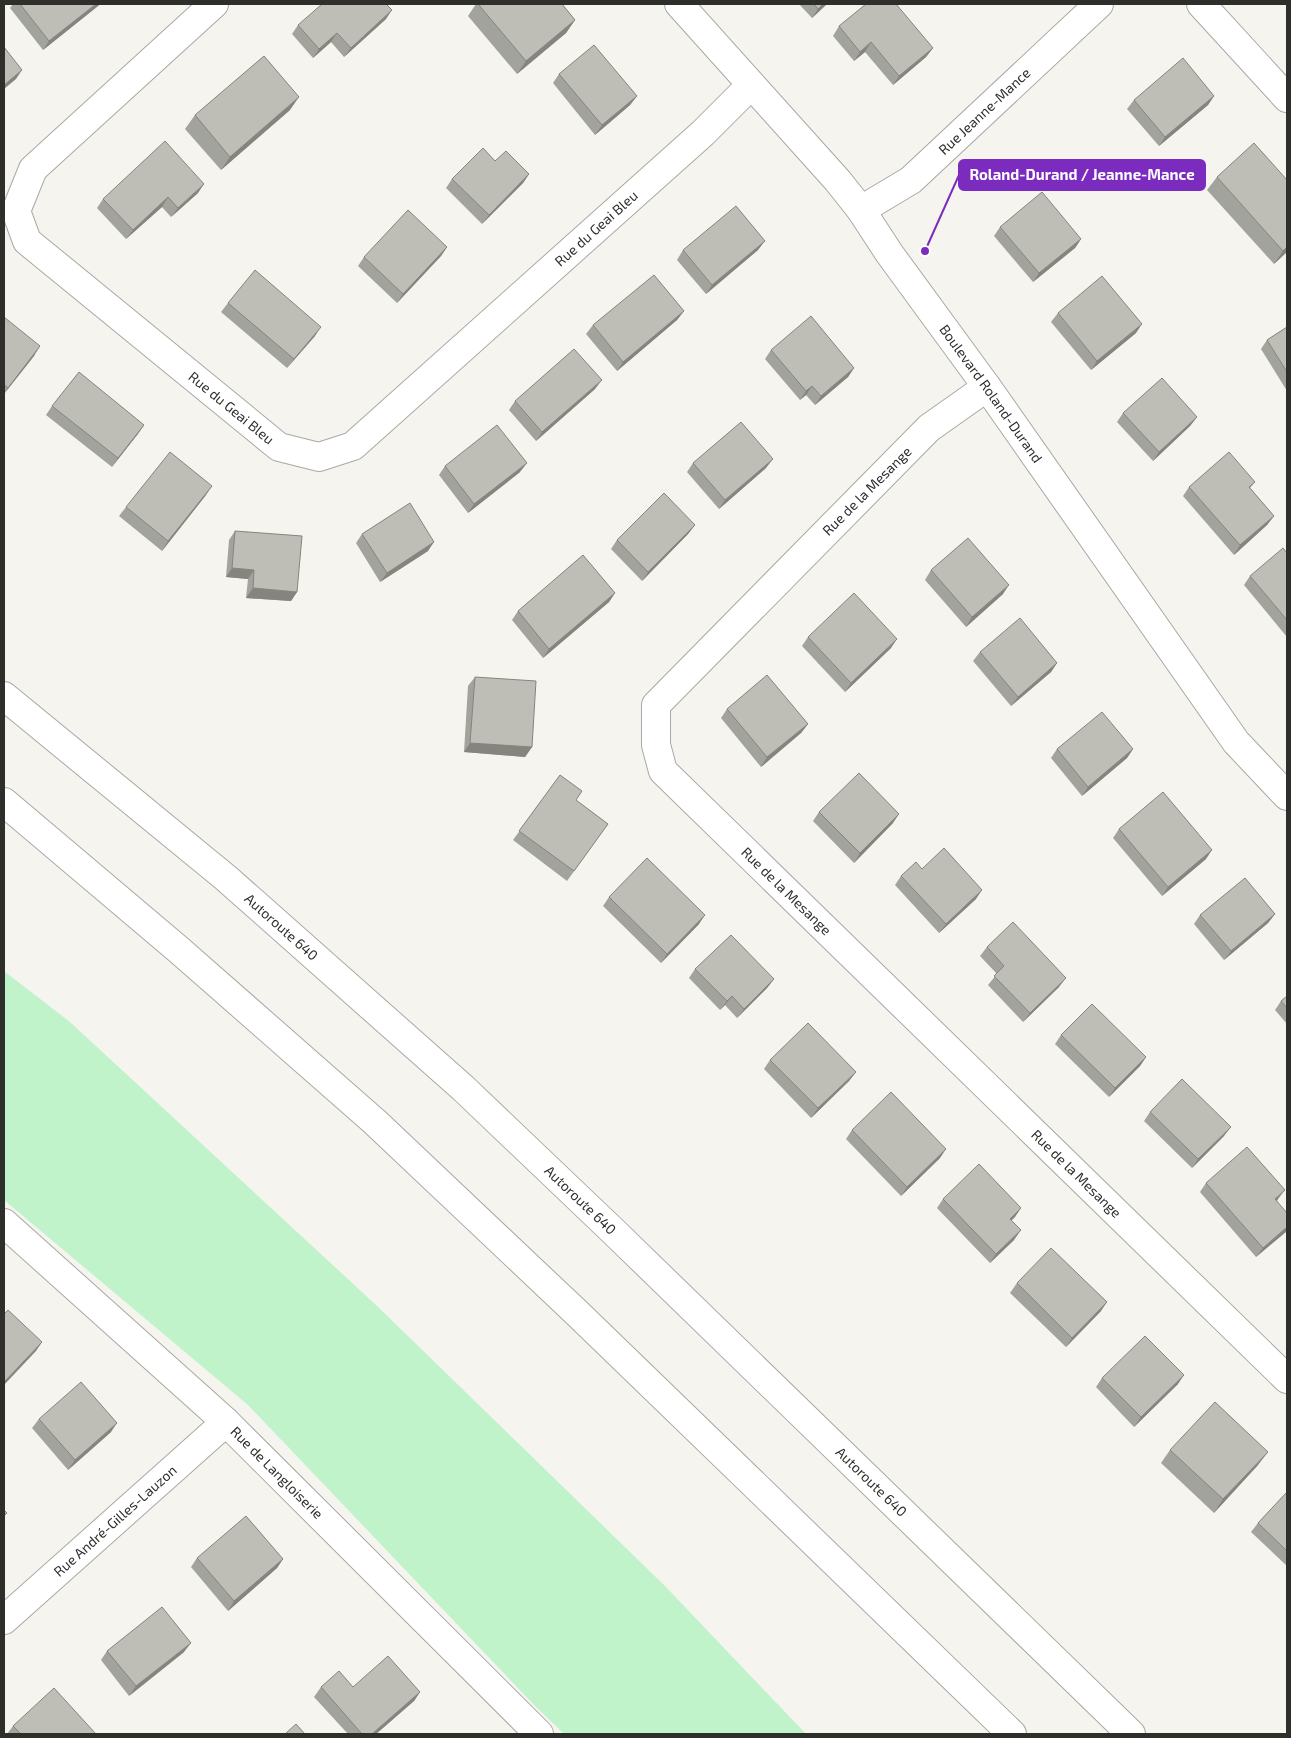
<svg xmlns="http://www.w3.org/2000/svg" width="1291" height="1738" viewBox="0 0 1291 1738" font-family="'Exo 2',sans-serif">
<style>
.green{fill:#c1f3cb}
.lines{fill:none;stroke-linecap:round;stroke-linejoin:round}
.street-casing{stroke:#aaa8a2;stroke-width:30}
.secondary-casing{stroke:#aaa8a2;stroke-width:30}
.highway-casing{stroke:#aaa8a2;stroke-width:30}
.street{stroke:#fff;stroke-width:28}
.secondary{stroke:#fff;stroke-width:28}
.highway{stroke:#fff;stroke-width:28}
.wall{fill:#a3a39d}
.shaded-wall{fill:#85847f}
.building{fill:#bebdb6;stroke:#85847f}
.labels{text-anchor:middle;stroke-width:4.5;stroke-linejoin:round;paint-order:stroke}
.street-label{font-size:14px;fill:#2e2e2b;stroke:#fff}
.leader{fill:none;stroke:#7b2cbf;stroke-width:2}
.callout-dot{fill:#7b2cbf;stroke:#fff;stroke-width:2}
.callout{fill:#7b2cbf;stroke:#7b2cbf;stroke-width:2}
.callout-label{font-size:15px;text-anchor:middle;font-weight:bold;fill:#fff}
</style>
<rect width="100%" height="100%" fill="#f6f4ee"/>
<path class="green" d="M 4,971 L 70,1022 L 376,1305 L 665,1586 L 806,1734 L 564,1734 L 535,1706 L 248,1405 L 4,1200 Z"/>
<g class="lines">
<defs>
<g id="street">
<path id="s1" d="M 214,4 L 33,169 L 16,211 L 27,241 L 279,447 L 319,457 L 353,446 L 703,133 L 751,85"/>
<path d="M 1201,4 L 1287,98"/>
<path id="s2" d="M 861,210 L 911,180 L 1099,4"/>
<path id="s3" d="M 987,387 L 929,428 L 656,705 L 656,745 L 663,771 L 1287,1379"/>
<path id="s4" d="M 4,1223 L 226,1422 L 539,1734"/>
<path id="s5" d="M 4,1620 L 226,1422"/>
</g>
<g id="secondary">
<path id="s6" d="M 679,4 L 838,181 L 861,210 L 889,253 L 987,387 L 1236,742 L 1287,796"/>
</g>
<g id="highway">
<path id="s7" d="M 4,696 L 226,878 L 463,1088 L 613,1231 L 1131,1734"/>
<path d="M 4,802 L 179,950 L 375,1122 L 577,1313 L 1012,1734"/>
</g>
</defs>
<use href="#street" class="street-casing"/>
<use href="#secondary" class="secondary-casing"/>
<use href="#highway" class="highway-casing"/>
<use href="#street" class="street"/>
<use href="#secondary" class="secondary"/>
<use href="#highway" class="highway"/>
</g>
<path class="wall" d="M 13,4 L 100,4 L 98,6 L 43,50 L 10,8 Z
M 476,4 L 562,4 L 575,20 L 566,33 L 517,74 L 468,16 Z
M 799,4 L 827,4 L 812,18 Z
M 386,19 L 344,57 L 331,42 L 313,58 L 292,34 L 298,25 Z
M 839,26 L 933,48 L 926,57 L 893,85 L 865,52 L 854,61 L 833,36 Z
M 559,74 L 637,96 L 630,105 L 595,135 L 553,83 Z
M 1214,96 L 1208,105 L 1159,146 L 1127,109 L 1134,100 Z
M 290,110 L 221,170 L 185,129 L 195,115 Z
M 495,161 L 529,174 L 523,183 L 482,224 L 446,188 L 452,179 Z
M 1217,177 L 1287,252 L 1274,264 L 1207,190 Z
M 198,193 L 171,217 L 162,207 L 126,239 L 97,208 L 103,199 Z
M 1000,227 L 1081,239 L 1075,248 L 1033,282 L 994,236 Z
M 447,247 L 441,256 L 397,303 L 358,266 L 364,257 Z
M 683,250 L 758,250 L 706,294 L 677,260 Z
M 228,303 L 315,336 L 287,368 L 221,312 Z
M 684,311 L 677,320 L 617,371 L 586,334 L 593,325 Z
M 1058,313 L 1136,333 L 1091,370 L 1051,322 Z
M 4,317 L 34,356 L 4,394 Z
M 1287,327 L 1287,391 L 1261,349 L 1267,340 Z
M 771,350 L 854,368 L 848,377 L 815,405 L 806,395 L 800,400 L 765,359 Z
M 595,389 L 536,441 L 509,410 L 515,401 Z
M 52,406 L 144,425 L 112,467 L 46,415 Z
M 1123,413 L 1197,417 L 1190,426 L 1153,461 L 1117,422 Z
M 693,463 L 766,468 L 719,509 L 687,472 Z
M 445,466 L 520,472 L 468,513 L 439,475 Z
M 1255,482 L 1250,488 L 1274,516 L 1267,525 L 1234,555 L 1183,496 L 1189,487 Z
M 206,495 L 162,551 L 119,516 L 126,507 Z
M 695,525 L 688,534 L 642,581 L 611,549 L 617,540 Z
M 235,531 L 297,592 L 291,601 L 246,598 L 248,579 L 226,577 L 229,540 Z
M 362,534 L 428,551 L 380,582 L 356,543 Z
M 1287,553 L 1287,637 L 1244,585 L 1250,576 Z
M 931,570 L 1003,594 L 966,627 L 925,580 Z
M 615,593 L 609,602 L 543,658 L 512,620 L 518,611 Z
M 808,637 L 891,648 L 845,692 L 802,646 Z
M 980,652 L 1057,663 L 1051,672 L 1011,706 L 973,661 Z
M 475,677 L 532,747 L 525,757 L 464,752 L 468,686 Z
M 727,709 L 808,724 L 801,733 L 761,767 L 721,718 Z
M 1057,749 L 1133,749 L 1127,758 L 1082,796 L 1051,758 Z
M 560,775 L 576,800 L 608,824 L 567,881 L 513,840 Z
M 819,812 L 893,823 L 854,863 L 813,821 Z
M 1119,829 L 1206,859 L 1162,896 L 1113,838 Z
M 922,869 L 976,899 L 939,933 L 895,885 L 901,876 Z
M 609,897 L 699,924 L 661,963 L 603,906 Z
M 1275,914 L 1268,923 L 1224,960 L 1194,924 L 1200,915 Z
M 987,947 L 1059,987 L 1023,1022 L 988,985 L 997,974 L 980,956 Z
M 695,969 L 774,979 L 767,988 L 737,1018 L 725,1005 L 720,1010 L 689,978 Z
M 1287,996 L 1287,1024 L 1275,1010 L 1281,1001 Z
M 1061,1035 L 1146,1057 L 1140,1066 L 1109,1097 L 1055,1044 Z
M 770,1060 L 856,1072 L 849,1081 L 811,1118 L 764,1069 Z
M 1150,1112 L 1224,1136 L 1192,1168 L 1144,1121 Z
M 852,1130 L 940,1158 L 901,1196 L 846,1139 Z
M 1206,1183 L 1278,1199 L 1277,1201 L 1287,1231 L 1256,1257 L 1200,1192 Z
M 943,1199 L 1021,1208 L 1011,1220 L 1014,1240 L 990,1263 L 937,1208 Z
M 1017,1283 L 1101,1311 L 1066,1347 L 1010,1293 Z
M 1102,1378 L 1178,1384 L 1134,1427 L 1096,1387 Z
M 39,1419 L 111,1432 L 68,1470 L 32,1428 Z
M 1170,1450 L 1258,1465 L 1214,1513 L 1161,1463 Z
M 1287,1492 L 1287,1566 L 1251,1532 L 1258,1523 Z
M 197,1558 L 283,1559 L 277,1568 L 228,1611 L 191,1567 Z
M 107,1651 L 184,1652 L 129,1696 L 101,1660 Z
M 321,1687 L 353,1687 L 420,1692 L 414,1701 L 376,1734 L 348,1734 L 314,1697 Z
M 13,1726 L 96,1734 L 7,1734 Z"/>
<path class="shaded-wall" d="M 96,4 L 100,4 L 98,6 L 43,50 L 49,41 Z
M 823,4 L 827,4 L 812,18 L 818,9 Z
M 392,10 L 386,19 L 344,57 L 351,48 Z
M 575,20 L 566,33 L 517,74 L 526,61 Z
M 337,33 L 331,42 L 313,58 L 319,49 Z
M 871,42 L 865,52 L 854,61 L 860,52 Z
M 933,48 L 926,57 L 893,85 L 899,76 Z
M 22,70 L 16,79 L 4,89 L 4,85 Z
M 637,96 L 630,105 L 595,135 L 602,125 Z
M 1214,96 L 1208,105 L 1159,146 L 1165,137 Z
M 299,97 L 290,110 L 221,170 L 230,157 Z
M 529,174 L 523,183 L 482,224 L 489,215 Z
M 204,184 L 198,193 L 171,217 L 178,208 Z
M 168,197 L 162,207 L 126,239 L 133,230 Z
M 1081,239 L 1075,248 L 1033,282 L 1039,273 Z
M 765,241 L 758,250 L 706,294 L 712,285 Z
M 447,247 L 441,256 L 397,303 L 403,294 Z
M 1287,247 L 1287,252 L 1274,264 L 1283,251 Z
M 684,311 L 677,320 L 617,371 L 623,362 Z
M 1142,324 L 1136,333 L 1091,370 L 1097,361 Z
M 321,327 L 315,336 L 287,368 L 294,359 Z
M 40,346 L 34,356 L 4,394 L 8,388 Z
M 854,368 L 848,377 L 815,405 L 821,396 Z
M 602,380 L 595,389 L 536,441 L 542,432 Z
M 812,386 L 806,395 L 800,400 L 806,391 Z
M 1197,417 L 1190,426 L 1153,461 L 1159,452 Z
M 144,425 L 138,434 L 112,467 L 118,458 Z
M 773,459 L 766,468 L 719,509 L 725,500 Z
M 527,463 L 520,472 L 468,513 L 474,504 Z
M 212,486 L 206,495 L 162,551 L 168,541 Z
M 1274,516 L 1267,525 L 1234,555 L 1240,545 Z
M 695,525 L 688,534 L 642,581 L 648,572 Z
M 434,542 L 428,551 L 380,582 L 387,573 Z
M 232,568 L 254,570 L 248,579 L 226,577 Z
M 1009,585 L 1003,594 L 966,627 L 972,617 Z
M 253,588 L 297,592 L 291,601 L 246,598 Z
M 615,593 L 609,602 L 543,658 L 549,649 Z
M 897,639 L 891,648 L 845,692 L 851,683 Z
M 1057,663 L 1051,672 L 1011,706 L 1018,697 Z
M 808,724 L 801,733 L 761,767 L 767,757 Z
M 470,743 L 532,747 L 525,757 L 464,752 Z
M 1133,749 L 1127,758 L 1082,796 L 1088,787 Z
M 899,814 L 893,823 L 854,863 L 860,853 Z
M 1212,850 L 1206,859 L 1162,896 L 1168,887 Z
M 982,890 L 976,899 L 939,933 L 946,924 Z
M 1275,914 L 1268,923 L 1224,960 L 1231,951 Z
M 705,915 L 699,924 L 661,963 L 667,954 Z
M 1066,978 L 1059,987 L 1023,1022 L 1030,1013 Z
M 774,979 L 767,988 L 737,1018 L 744,1009 Z
M 732,996 L 725,1005 L 720,1010 L 727,1001 Z
M 1146,1057 L 1140,1066 L 1109,1097 L 1115,1088 Z
M 856,1072 L 849,1081 L 811,1118 L 818,1108 Z
M 1231,1127 L 1224,1136 L 1192,1168 L 1198,1159 Z
M 946,1149 L 940,1158 L 901,1196 L 907,1187 Z
M 1285,1190 L 1278,1199 L 1269,1208 L 1275,1199 Z
M 1021,1208 L 1015,1217 L 1004,1228 L 1010,1219 Z
M 1287,1227 L 1287,1231 L 1256,1257 L 1263,1248 Z
M 1021,1230 L 1014,1240 L 990,1263 L 996,1254 Z
M 1107,1302 L 1101,1311 L 1066,1347 L 1072,1338 Z
M 42,1342 L 36,1351 L 4,1385 L 4,1383 L 5,1381 Z
M 1184,1375 L 1178,1384 L 1134,1427 L 1141,1417 Z
M 117,1423 L 111,1432 L 68,1470 L 75,1460 Z
M 1268,1452 L 1258,1465 L 1214,1513 L 1223,1499 Z
M 283,1559 L 277,1568 L 228,1611 L 234,1601 Z
M 191,1643 L 184,1652 L 129,1696 L 136,1686 Z
M 420,1692 L 414,1701 L 376,1734 L 372,1734 Z"/>
<path class="building" d="M 20,4 L 96,4 L 49,41 Z
M 322,4 L 386,4 L 392,10 L 351,48 L 337,33 L 319,49 L 298,25 Z
M 478,4 L 562,4 L 575,20 L 526,61 Z
M 814,4 L 823,4 L 818,9 Z
M 866,4 L 896,4 L 933,48 L 899,76 L 871,42 L 860,52 L 839,26 Z
M 594,45 L 637,96 L 602,125 L 559,74 Z
M 4,47 L 22,70 L 4,85 Z
M 264,56 L 299,97 L 230,157 L 195,115 Z
M 1183,58 L 1214,96 L 1165,137 L 1134,100 Z
M 165,141 L 204,184 L 178,208 L 168,197 L 133,230 L 103,199 Z
M 1254,143 L 1287,180 L 1287,247 L 1283,251 L 1217,177 Z
M 483,148 L 495,161 L 506,151 L 529,174 L 489,215 L 452,179 Z
M 1042,192 L 1081,239 L 1039,273 L 1000,227 Z
M 736,206 L 765,241 L 712,285 L 683,250 Z
M 408,210 L 447,247 L 403,294 L 364,257 Z
M 255,270 L 321,327 L 294,359 L 228,303 Z
M 654,275 L 684,311 L 623,362 L 593,325 Z
M 1102,276 L 1142,324 L 1097,361 L 1058,313 Z
M 811,316 L 854,368 L 821,396 L 812,386 L 806,391 L 771,350 Z
M 4,317 L 40,346 L 8,388 L 4,385 Z
M 1287,327 L 1287,372 L 1267,340 Z
M 574,349 L 602,380 L 542,432 L 515,401 Z
M 79,372 L 144,425 L 118,458 L 52,406 Z
M 1162,378 L 1197,417 L 1159,452 L 1123,413 Z
M 741,422 L 773,459 L 725,500 L 693,463 Z
M 497,425 L 527,463 L 474,504 L 445,466 Z
M 170,452 L 212,486 L 168,541 L 126,507 Z
M 1229,452 L 1255,482 L 1249,487 L 1274,516 L 1240,545 L 1189,487 Z
M 664,493 L 695,525 L 648,572 L 617,540 Z
M 410,503 L 434,542 L 387,573 L 362,534 Z
M 235,531 L 302,536 L 297,592 L 253,588 L 254,570 L 232,568 Z
M 968,538 L 1009,585 L 972,617 L 931,570 Z
M 1283,548 L 1287,553 L 1287,620 L 1250,576 Z
M 583,555 L 615,593 L 549,649 L 518,611 Z
M 854,593 L 897,639 L 851,683 L 808,637 Z
M 1020,618 L 1057,663 L 1018,697 L 980,652 Z
M 767,675 L 808,724 L 767,757 L 727,709 Z
M 475,677 L 536,681 L 532,747 L 470,743 Z
M 1102,712 L 1133,749 L 1088,787 L 1057,749 Z
M 859,773 L 899,814 L 860,853 L 819,812 Z
M 560,775 L 582,791 L 576,800 L 608,824 L 574,871 L 519,831 Z
M 1163,792 L 1212,850 L 1168,887 L 1119,829 Z
M 944,848 L 982,890 L 946,924 L 901,876 L 916,862 L 922,869 Z
M 647,858 L 705,915 L 667,954 L 609,897 Z
M 1245,878 L 1275,914 L 1231,951 L 1200,915 Z
M 1013,922 L 1066,978 L 1030,1013 L 994,976 L 1004,966 L 987,947 Z
M 731,935 L 774,979 L 744,1009 L 732,996 L 727,1001 L 695,969 Z
M 1287,996 L 1287,1008 L 1281,1001 Z
M 1092,1004 L 1146,1057 L 1115,1088 L 1061,1035 Z
M 808,1023 L 856,1072 L 818,1108 L 770,1060 Z
M 1182,1079 L 1231,1127 L 1198,1159 L 1150,1112 Z
M 891,1092 L 946,1149 L 907,1187 L 852,1130 Z
M 1247,1147 L 1285,1190 L 1275,1199 L 1287,1213 L 1287,1227 L 1263,1248 L 1206,1183 Z
M 979,1164 L 1021,1208 L 1010,1219 L 1021,1230 L 996,1254 L 943,1199 Z
M 1051,1248 L 1107,1302 L 1072,1338 L 1017,1283 Z
M 8,1310 L 42,1342 L 5,1381 L 4,1380 L 4,1314 Z
M 1145,1336 L 1184,1375 L 1141,1417 L 1102,1378 Z
M 81,1382 L 117,1423 L 75,1460 L 39,1419 Z
M 1215,1402 L 1268,1452 L 1223,1499 L 1170,1450 Z
M 1287,1492 L 1287,1551 L 1258,1523 Z
M 4,1510 L 7,1513 L 4,1516 Z
M 246,1516 L 283,1559 L 234,1601 L 197,1558 Z
M 162,1607 L 191,1643 L 136,1686 L 107,1651 Z
M 388,1656 L 420,1692 L 372,1734 L 362,1734 L 321,1687 L 339,1671 L 353,1687 Z
M 54,1688 L 96,1734 L 21,1734 L 13,1726 Z
M 296,1724 L 305,1734 L 285,1734 Z"/>
<g class="labels">
<g class="street-label">
<text dy="5" stroke="none"><textPath href="#s2" startOffset="159">Rue Jeanne-Mance</textPath></text>
<text dy="5" stroke="none"><textPath href="#s1" startOffset="1051">Rue du Geai Bleu</textPath></text>
<text dy="5" stroke="none"><textPath href="#s6" startOffset="500">Boulevard Roland-Durand</textPath></text>
<text dy="5" stroke="none"><textPath href="#s1" startOffset="586">Rue du Geai Bleu</textPath></text>
<text transform="translate(867 491) rotate(-45)" y="5">Rue de la Mesange</text>
<text dy="5" stroke="none"><textPath href="#s3" startOffset="699">Rue de la Mesange</textPath></text>
<text dy="5" stroke="none"><textPath href="#s7" startOffset="361">Autoroute 640</textPath></text>
<text dy="5" stroke="none"><textPath href="#s3" startOffset="1104">Rue de la Mesange</textPath></text>
<text dy="5" stroke="none"><textPath href="#s7" startOffset="766">Autoroute 640</textPath></text>
<text dy="5" stroke="none"><textPath href="#s4" startOffset="370">Rue de Langloiserie</textPath></text>
<text dy="5" stroke="none"><textPath href="#s7" startOffset="1171">Autoroute 640</textPath></text>
<text dy="5" stroke="none"><textPath href="#s5" startOffset="149">Rue André-Gilles-Lauzon</textPath></text>
</g>
</g>
<path class="leader" d="M925 251L959 175"/>
<circle class="callout-dot" cx="925" cy="251" r="5"/>
<rect class="callout" x="959" y="160" width="246" height="30" rx="5"/>
<g class="callout-label">
<text x="1082" y="180">Roland-Durand / Jeanne-Mance</text>
</g>
<rect width="1291" height="1738" fill="none" stroke="#2e2e2b" stroke-width="10"/>
</svg>
